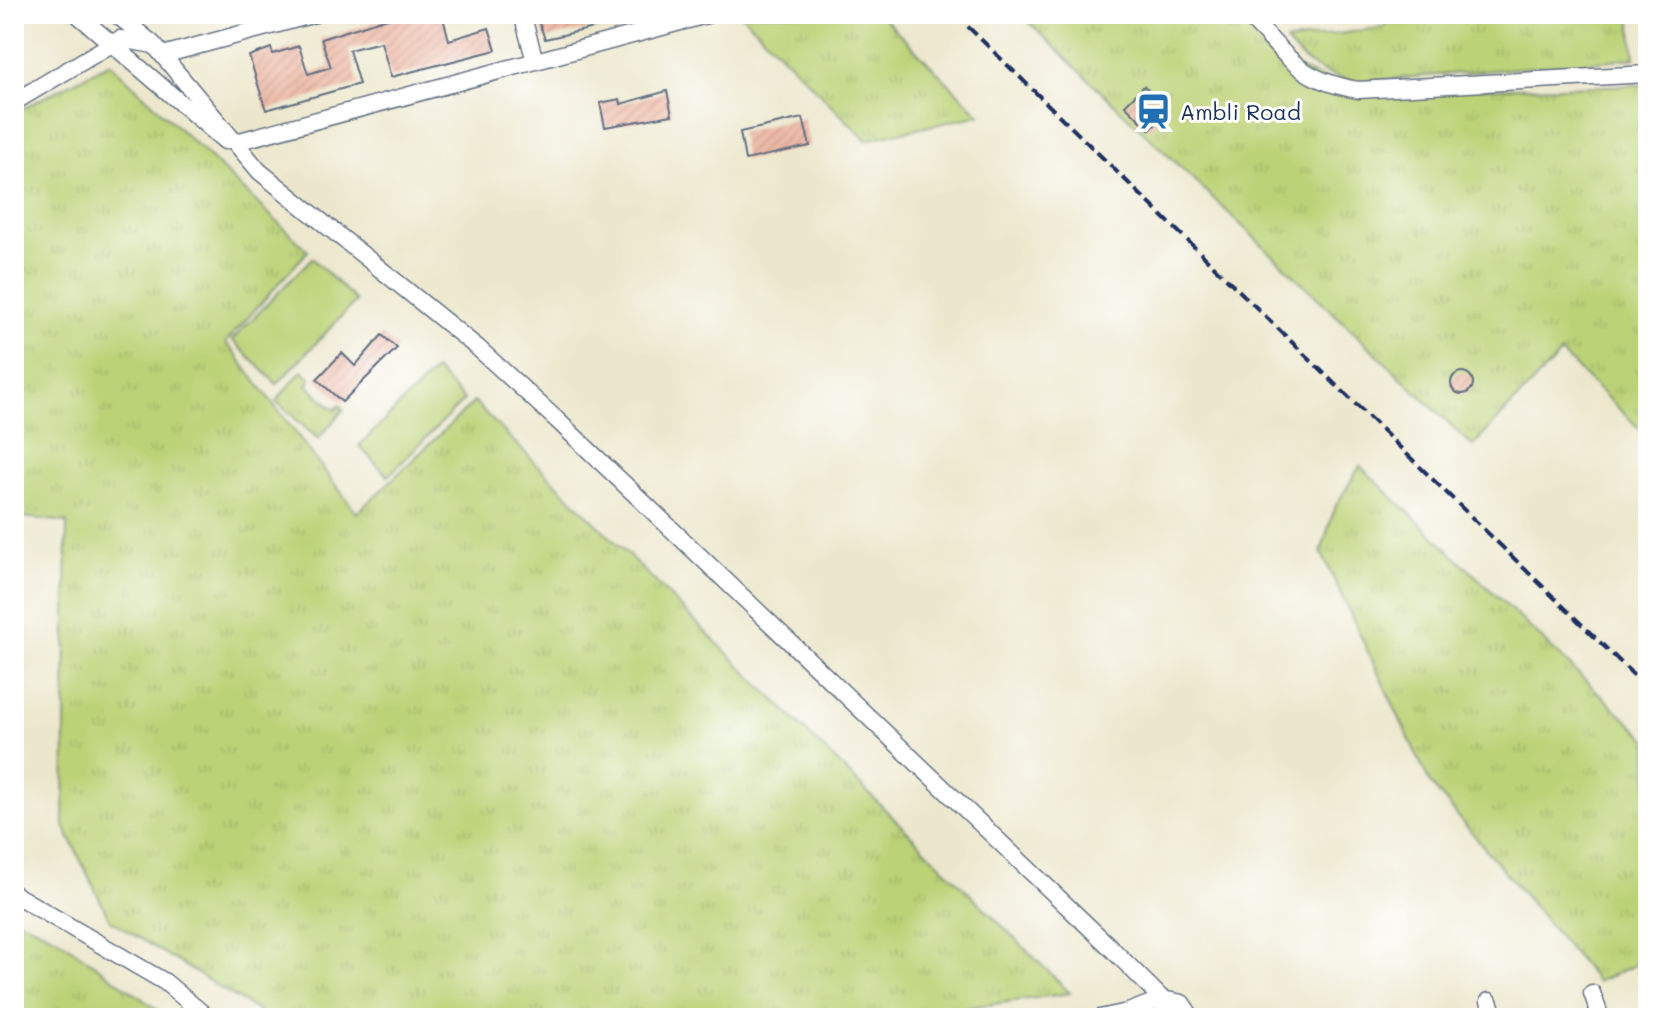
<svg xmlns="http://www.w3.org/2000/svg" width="1662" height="1032" viewBox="0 0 1662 1032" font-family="Mali,sans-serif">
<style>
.grass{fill:url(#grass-tufts);stroke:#6c806a;stroke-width:2}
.park{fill:#bcd276;stroke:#6c806a;stroke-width:2}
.building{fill:url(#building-hatch)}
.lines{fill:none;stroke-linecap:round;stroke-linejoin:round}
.minor-casing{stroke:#646f84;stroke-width:19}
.minor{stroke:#fff;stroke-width:16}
.rail{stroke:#1b2f5e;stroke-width:4;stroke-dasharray:12 6;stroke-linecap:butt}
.labels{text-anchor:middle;stroke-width:6;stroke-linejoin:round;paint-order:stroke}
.poi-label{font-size:22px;fill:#1b2f5e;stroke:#fff;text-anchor:start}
</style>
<defs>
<pattern id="grass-tufts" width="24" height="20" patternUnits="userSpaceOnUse" patternTransform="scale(2)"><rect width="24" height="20" fill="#bcd276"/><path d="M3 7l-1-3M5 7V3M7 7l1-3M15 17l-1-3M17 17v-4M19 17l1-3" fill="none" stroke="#a1b568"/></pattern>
<pattern id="building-hatch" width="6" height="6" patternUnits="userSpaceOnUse" patternTransform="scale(2)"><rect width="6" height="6" fill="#ecb49f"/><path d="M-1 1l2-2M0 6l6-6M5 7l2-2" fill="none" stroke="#ca9b8b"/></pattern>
</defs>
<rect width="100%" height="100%" fill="#fff"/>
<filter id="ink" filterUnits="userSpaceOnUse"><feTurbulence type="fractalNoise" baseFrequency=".0125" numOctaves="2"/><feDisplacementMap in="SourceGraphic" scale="16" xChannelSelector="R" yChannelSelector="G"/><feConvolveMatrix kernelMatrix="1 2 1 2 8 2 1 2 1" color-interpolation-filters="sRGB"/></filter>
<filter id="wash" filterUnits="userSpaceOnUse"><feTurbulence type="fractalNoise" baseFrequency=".006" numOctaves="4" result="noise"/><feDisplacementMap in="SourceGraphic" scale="32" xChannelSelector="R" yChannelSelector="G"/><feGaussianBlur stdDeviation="1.8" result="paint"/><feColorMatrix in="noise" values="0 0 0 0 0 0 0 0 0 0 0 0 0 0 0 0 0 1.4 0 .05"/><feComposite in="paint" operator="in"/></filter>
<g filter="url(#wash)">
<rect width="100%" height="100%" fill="#ece7cc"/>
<path class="grass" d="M 741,14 L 880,14 L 980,115 L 866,140 Z
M 1020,14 L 1244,14 L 1293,67 L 1359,92 L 1642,85 L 1648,110 L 1648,437 L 1561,353 L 1473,446 Z
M 1384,14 L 1630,14 L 1635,58 L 1357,82 C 1326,76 1307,67 1286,42 L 1385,27 Z
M 110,63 L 308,251 L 226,342 L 357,513 L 474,402 L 1070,993 L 895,1018 L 269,1018 L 110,920 L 64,826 L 67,522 L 14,516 L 14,113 Z
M 302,371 L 311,379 L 307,385 L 335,410 L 340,405 L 344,409 L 318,439 L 276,401 Z
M 1360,466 L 1648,740 L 1648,959 L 1597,982 L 1430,783 L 1321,552 L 1335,507 Z
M 14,918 L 57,938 L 169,1018 L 14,1018 Z"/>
<path class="park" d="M 312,258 L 356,301 L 277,384 L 232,340 Z
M 435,370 L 464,400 L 388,476 L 359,446 Z"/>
<g id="blocks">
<path class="building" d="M 400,14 L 442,14 L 449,40 L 489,28 L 496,50 L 391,77 L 381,42 L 349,50 L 359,84 L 266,110 L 249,56 L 271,48 L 273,54 L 299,46 L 308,74 L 331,67 L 321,39 Z
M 555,14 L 632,14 L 633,19 L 545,39 L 538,20 Z
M 1144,86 L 1169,110 L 1150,130 L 1125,105 Z
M 667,91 L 672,115 L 605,127 L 600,103 L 620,99 L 621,104 Z
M 803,118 L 810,146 L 745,160 L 740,132 Z
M 382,335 L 397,348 L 342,402 L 317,379 L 342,353 L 355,366 Z
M1451 383a11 11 0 1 1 22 0a11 11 0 1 1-22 0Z"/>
</g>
</g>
<g filter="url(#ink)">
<use href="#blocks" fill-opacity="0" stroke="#646f84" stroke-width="2"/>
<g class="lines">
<defs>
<path id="minor" d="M 77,14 L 225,141
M 116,14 L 153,44
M 522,14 L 535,61
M 1246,14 C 1290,56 1295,79 1358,90 L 1648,74
M 163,55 L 315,14
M 14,102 L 120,39 L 154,45 L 259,171 L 478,348 L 557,420 L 1110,947 L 1162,999 L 1167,1018
M 236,142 L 710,14
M 14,894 L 165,982 L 208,1018
M 1592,993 L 1601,1018
M 1489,1001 L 1495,1018
M 1100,1018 L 1128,1012 L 1162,999 L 1182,1003 L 1192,1018"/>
</defs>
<use href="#minor" class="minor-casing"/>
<use href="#minor" class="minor"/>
<path class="rail" d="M 955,14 L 1648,689"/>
</g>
</g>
<defs>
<symbol id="station-bare" viewBox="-9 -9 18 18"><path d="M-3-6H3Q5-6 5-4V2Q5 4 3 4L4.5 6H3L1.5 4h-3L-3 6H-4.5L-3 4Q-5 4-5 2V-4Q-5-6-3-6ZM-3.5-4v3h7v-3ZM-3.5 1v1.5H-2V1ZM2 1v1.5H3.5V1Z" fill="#1f6fb2" stroke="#fff" stroke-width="2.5" paint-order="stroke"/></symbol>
</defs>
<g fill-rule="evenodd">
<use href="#station-bare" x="1128" y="86" width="51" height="51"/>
</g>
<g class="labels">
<g class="poi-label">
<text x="1180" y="120">Ambli Road</text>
</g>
</g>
<rect width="1662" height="1032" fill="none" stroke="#fff" stroke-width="48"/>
</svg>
